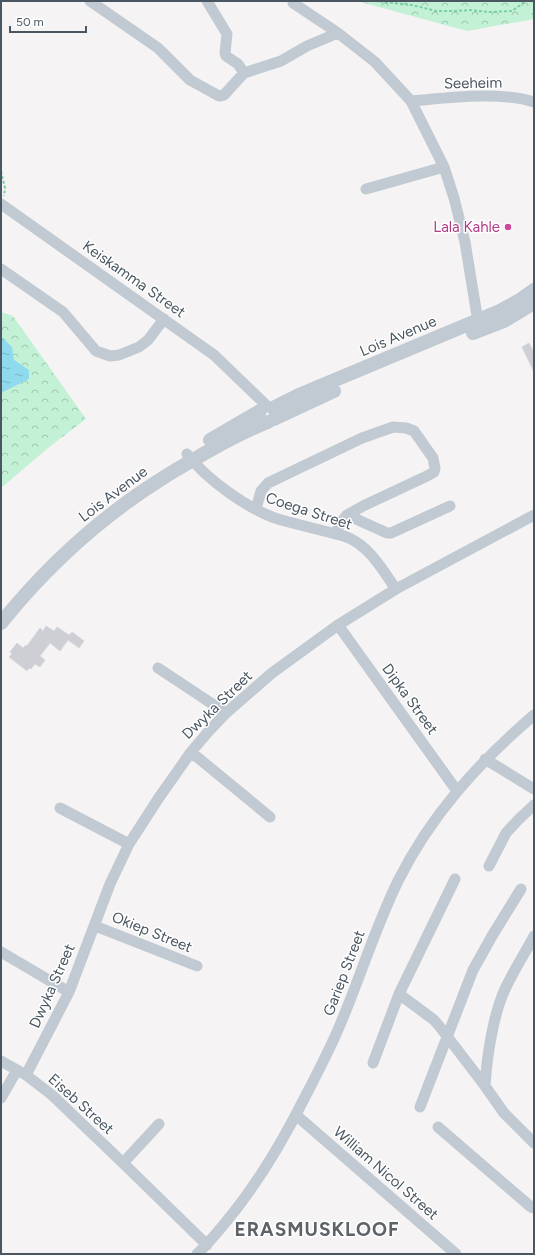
<svg xmlns="http://www.w3.org/2000/svg" width="535" height="1255" viewBox="0 0 535 1255" font-family="Figtree,sans-serif">
<style>
.park{fill:url(#park-crowns)}
.water{fill:url(#water-ripples)}
.building{fill:#cdcfd5;stroke:#d7d9de}
.lines{fill:none;stroke-linecap:round;stroke-linejoin:round}
.path{stroke:#7ad0a6;stroke-width:2;stroke-dasharray:3 2;stroke-linecap:butt}
.minor{stroke:#c1cad2;stroke-width:11}
.tertiary{stroke:#c1cad2;stroke-width:14}
.hotel-dot{fill:#d1479c;stroke:#fff;stroke-width:1.5}
.labels{text-anchor:middle;stroke-width:3;stroke-linejoin:round;paint-order:stroke}
.street-label{font-size:15px;fill:#4a5661;stroke:#fff}
.hotel-label{font-size:15px;fill:#b23c85;stroke:#fff;text-anchor:end}
.district-label{font-size:19px;font-weight:bold;letter-spacing:1px;fill:#5f6368;stroke:#fff}
</style>
<defs>
<pattern id="park-crowns" width="20" height="18" patternUnits="userSpaceOnUse"><rect width="20" height="18" fill="#c3f1d5"/><path d="M2 6a3 3 0 1 1 6 0M12 15a3 3 0 1 1 6 0" fill="none" stroke="#a0c6b0"/></pattern>
<pattern id="water-ripples" width="26" height="14" patternUnits="userSpaceOnUse"><rect width="26" height="14" fill="#90daee"/><path d="M2 4q2-2 4 0t4 0M15 11q2-2 4 0t4 0" fill="none" stroke="#78b4c4"/></pattern>
</defs>
<rect width="100%" height="100%" fill="#f5f3f3"/>
<path class="park" d="M 357,1 L 534,1 L 534,19 L 467,31 Z
M 1,312 L 13,316 L 86,419 L 48,448 L 1,488 Z"/>
<path class="water" d="M 1,336 L 12,347 L 14,360 L 29,370 L 29,379 L 1,393 Z"/>
<path class="building" d="M 529,343 L 534,353 L 534,372 L 522,347 Z
M 46,626 L 54,631 L 57,627 L 69,635 L 72,632 L 84,641 L 79,648 L 68,640 L 60,651 L 50,643 L 40,656 L 45,660 L 40,667 L 35,664 L 31,669 L 29,668 L 27,671 L 9,657 L 12,654 L 10,652 L 17,643 L 23,648 L 26,645 L 27,646 L 40,628 L 43,631 Z"/>
<g class="lines">
<path class="path" d="M 375,1 L 412,5 L 436,11 L 455,11 L 470,10 L 490,12 L 512,11 L 526,1
M 1,171 L 5,188 L 4,196"/>
<path class="minor" d="M 90,1 L 158,48 L 190,80 L 219,96 L 224,95 L 244,73 L 281,61 L 307,46 L 338,33
M 207,1 L 227,34 L 225,53 L 226,56 L 238,64 L 244,73
M 293,3 L 338,33 L 375,62 L 411,101 L 444,167 L 454,198 L 465,242 L 479,328
M 411,101 C 447,98 501,91 534,102
M 366,189 L 444,167
M 1,204 L 214,355 L 267,406
M 1,269 L 63,312 L 96,351 L 110,356 L 119,355 L 139,347 L 148,340 L 164,319
M 187,454 C 206,479 250,511 281,520 C 296,524 312,528 328,532 C 335,534 343,535 349,538 C 371,548 383,571 396,589
M 256,509 L 261,491 L 268,483 L 362,438 L 393,427 L 406,428 L 414,431 L 433,458 L 435,468 L 434,472 L 427,476 L 363,506 L 347,515 L 342,521 L 335,534
M 347,515 L 387,533 L 391,533 L 450,506
M 338,625 L 457,791
M 158,668 L 226,713
M 191,752 L 270,817
M 485,759 L 534,789
M 60,808 L 129,844
M 489,866 L 506,833 L 518,820 L 534,805
M 455,879 L 399,994 L 434,1020 L 440,1027 L 485,1086 L 504,1113 L 534,1143
M 95,926 L 197,966
M 1,952 L 69,992
M 1,1061 L 26,1075 L 52,1095 L 123,1163 L 207,1245
M 373,1063 L 399,994
M 26,1075 L 69,992 L 110,884 L 129,844 L 158,799 L 191,752 L 208,732 L 226,713 L 272,673 L 338,625 L 396,589 L 534,515
M 485,1086 C 487,1056 493,1014 506,987 C 514,970 525,953 534,936
M 1,1098 L 17,1070
M 420,1107 L 473,970 L 492,936 L 521,889
M 296,1115 L 456,1254
M 438,1127 L 531,1207 L 534,1208
M 123,1163 L 159,1124
M 197,1254 C 207,1245 216,1234 225,1223 C 258,1184 283,1141 306,1095 C 318,1072 330,1049 340,1025 C 360,978 375,928 398,881 C 431,815 478,763 534,715"/>
<path class="tertiary" d="M 473,333 L 504,321 L 534,303
M 273,408 L 299,395 L 500,311 L 520,300 L 534,290
M 274,419 L 334,391
M 210,440 L 260,411
M 1,623 C 47,566 103,515 166,476 C 178,468 192,461 205,453 C 225,442 246,430 268,422"/>
</g>
<circle class="hotel-dot" cx="508" cy="227" r="4"/>
<g class="labels">
<g class="street-label">
<text transform="translate(473 83) rotate(-1)" y="5">Seeheim</text>
<text transform="translate(134 279) rotate(35)" y="5">Keiskamma Street</text>
<text transform="translate(398 336) rotate(-23)" y="5">Lois Avenue</text>
<text transform="translate(113 494) rotate(-37)" y="5">Lois Avenue</text>
<text transform="translate(309 511) rotate(18)" y="5">Coega Street</text>
<text transform="translate(410 699) rotate(54)" y="5">Dipka Street</text>
<text transform="translate(217 705) rotate(-44)" y="5">Dwyka Street</text>
<text transform="translate(152 932) rotate(22)" y="5">Okiep Street</text>
<text transform="translate(344 973) rotate(-69)" y="5">Gariep Street</text>
<text transform="translate(52 986) rotate(-66)" y="5">Dwyka Street</text>
<text transform="translate(81 1104) rotate(42)" y="5">Eiseb Street</text>
<text transform="translate(386 1173) rotate(41)" y="5">William Nicol Street</text>
</g>
<g class="hotel-label">
<text x="500" y="232">Lala Kahle</text>
</g>
<g class="district-label">
<text x="317" y="1236">ERASMUSKLOOF</text>
</g>
</g>
<rect width="535" height="1255" fill="none" stroke="#4a5661" stroke-width="4"/>
<path d="M10 26v6h76v-6" fill="none" stroke="#4a5661" stroke-width="2"/>
<text x="16" y="26" font-size="12" fill="#4a5661" stroke="#ffffff" stroke-width="3" paint-order="stroke">50 m</text>
</svg>
